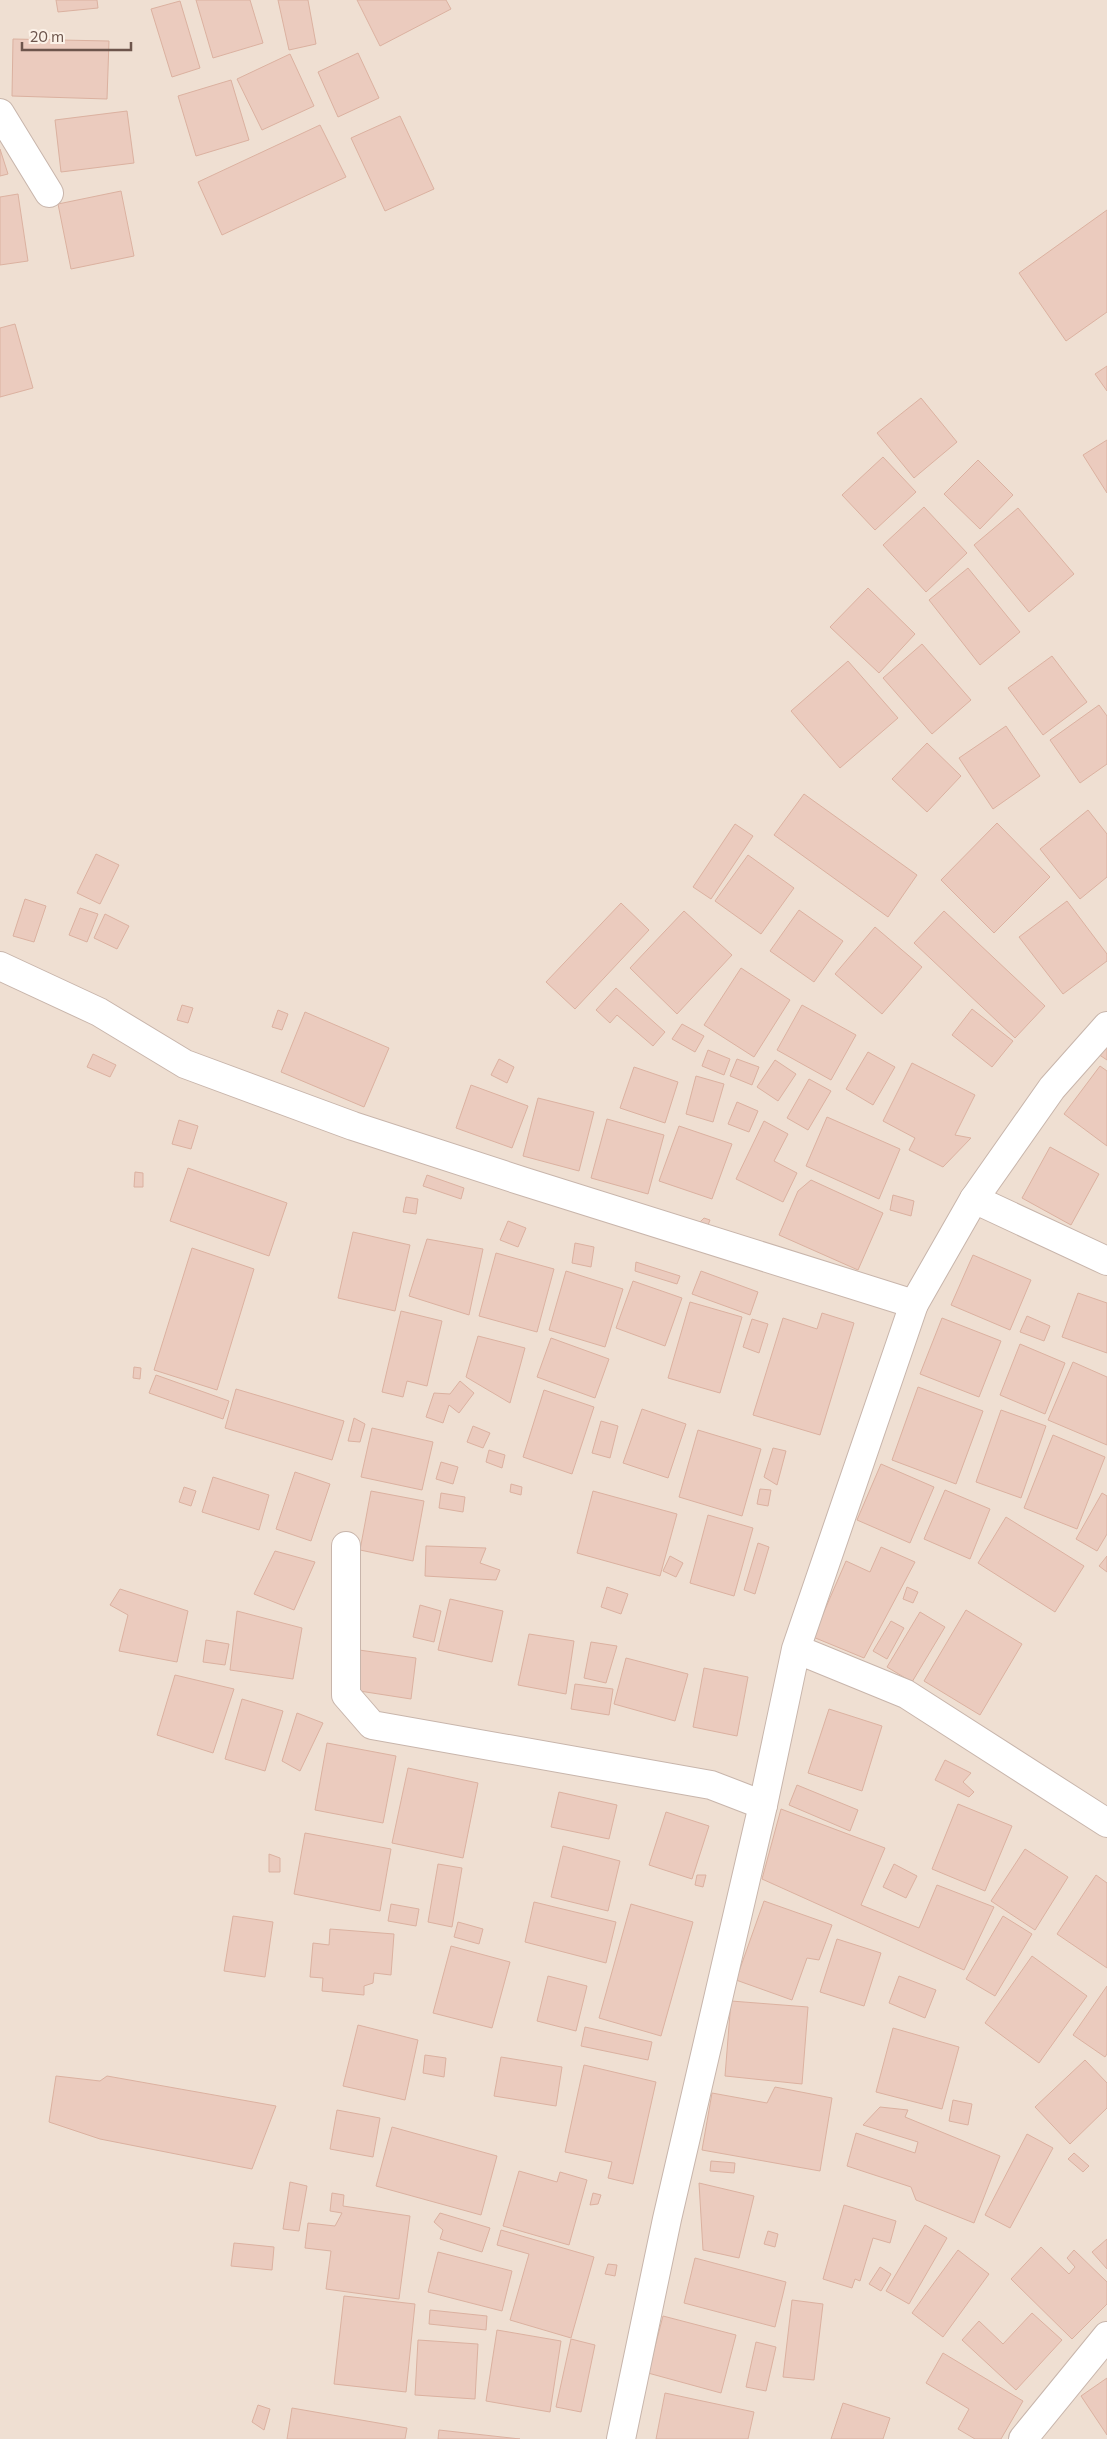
<svg xmlns="http://www.w3.org/2000/svg" width="1107" height="2439" viewBox="0 0 1107 2439" font-family="Commissioner,sans-serif">
<style>
.residential{fill:#efdfd2}
.building{fill:#ebcbbe;stroke:#dbb1a0}
.lines{fill:none;stroke-linecap:round;stroke-linejoin:round}
.minor-casing{stroke:#c8b5ab;stroke-width:30}
.tertiary-casing{stroke:#c8b5ab;stroke-width:30}
.minor{stroke:#fff;stroke-width:28}
.tertiary{stroke:#fff;stroke-width:28}
</style>
<rect width="100%" height="100%" fill="#f9eee3"/>
<path class="residential" d="M 0,0 L 1107,0 L 1107,2439 L 0,2439 Z"/>
<path class="building" d="M 56,0 L 97,0 L 98,8 L 58,12 Z
M 196,0 L 250,0 L 263,43 L 213,58 Z
M 278,0 L 308,0 L 316,44 L 289,50 Z
M 357,0 L 446,0 L 451,9 L 380,46 Z
M 180,1 L 200,68 L 172,77 L 151,9 Z
M 13,39 L 109,41 L 107,99 L 12,96 Z
M 358,53 L 379,98 L 338,117 L 318,72 Z
M 290,54 L 314,106 L 262,130 L 237,79 Z
M 231,80 L 249,140 L 196,156 L 178,96 Z
M 127,111 L 134,163 L 61,172 L 55,120 Z
M 400,116 L 434,189 L 385,211 L 351,138 Z
M 320,125 L 346,177 L 222,235 L 198,182 Z
M 0,149 L 8,174 L 0,176 Z
M 121,191 L 134,256 L 71,269 L 58,204 Z
M 18,194 L 28,261 L 0,265 L 0,197 Z
M 1107,210 L 1107,312 L 1066,341 L 1019,273 Z
M 15,324 L 33,388 L 0,397 L 0,328 Z
M 1107,366 L 1107,391 L 1095,374 Z
M 921,398 L 957,442 L 914,478 L 877,433 Z
M 1107,440 L 1107,493 L 1083,455 Z
M 883,457 L 916,492 L 875,530 L 842,495 Z
M 978,460 L 1013,495 L 980,529 L 944,494 Z
M 924,507 L 967,553 L 926,592 L 883,545 Z
M 1018,508 L 1074,574 L 1029,612 L 974,545 Z
M 968,568 L 1020,632 L 980,665 L 929,600 Z
M 868,588 L 915,634 L 879,673 L 830,627 Z
M 922,644 L 971,700 L 932,734 L 883,678 Z
M 1052,656 L 1087,702 L 1043,735 L 1008,688 Z
M 848,661 L 898,718 L 840,768 L 791,711 Z
M 1099,705 L 1107,716 L 1107,764 L 1080,783 L 1050,740 Z
M 1006,726 L 1040,776 L 993,809 L 959,758 Z
M 927,743 L 961,776 L 927,812 L 892,779 Z
M 804,794 L 917,875 L 888,917 L 774,835 Z
M 1088,810 L 1107,834 L 1107,877 L 1080,899 L 1040,849 Z
M 997,823 L 1050,877 L 994,933 L 941,880 Z
M 735,824 L 753,836 L 711,899 L 693,887 Z
M 96,854 L 119,865 L 100,904 L 77,893 Z
M 748,855 L 794,888 L 761,934 L 715,901 Z
M 25,899 L 46,906 L 34,942 L 13,936 Z
M 1067,901 L 1107,954 L 1107,961 L 1063,994 L 1019,937 Z
M 621,903 L 649,930 L 575,1009 L 546,982 Z
M 80,908 L 98,914 L 87,942 L 69,935 Z
M 799,910 L 843,941 L 814,982 L 770,951 Z
M 684,911 L 732,955 L 677,1014 L 630,968 Z
M 944,911 L 1045,1006 L 1015,1038 L 914,943 Z
M 105,914 L 129,926 L 117,949 L 94,938 Z
M 875,927 L 922,967 L 882,1014 L 835,974 Z
M 741,968 L 790,1000 L 754,1057 L 704,1025 Z
M 616,988 L 665,1032 L 653,1046 L 617,1015 L 610,1023 L 596,1010 Z
M 182,1005 L 193,1008 L 188,1023 L 177,1020 Z
M 802,1005 L 856,1035 L 831,1080 L 777,1050 Z
M 972,1009 L 1013,1041 L 992,1067 L 952,1035 Z
M 278,1010 L 288,1014 L 282,1030 L 272,1027 Z
M 305,1012 L 389,1048 L 364,1107 L 281,1072 Z
M 682,1024 L 704,1036 L 695,1052 L 672,1039 Z
M 1107,1045 L 1107,1060 L 1098,1054 Z
M 708,1050 L 730,1059 L 724,1075 L 702,1066 Z
M 868,1052 L 895,1067 L 873,1105 L 846,1089 Z
M 93,1054 L 116,1065 L 110,1077 L 87,1067 Z
M 499,1059 L 514,1067 L 507,1083 L 491,1075 Z
M 737,1059 L 759,1067 L 752,1085 L 730,1076 Z
M 775,1060 L 796,1074 L 778,1101 L 757,1087 Z
M 912,1063 L 975,1095 L 955,1135 L 971,1138 L 943,1167 L 909,1150 L 915,1138 L 883,1121 Z
M 1100,1066 L 1107,1071 L 1107,1146 L 1064,1114 Z
M 634,1067 L 678,1082 L 665,1123 L 620,1108 Z
M 696,1076 L 724,1084 L 713,1122 L 686,1114 Z
M 809,1079 L 831,1091 L 808,1130 L 787,1118 Z
M 471,1085 L 528,1106 L 512,1148 L 456,1128 Z
M 538,1098 L 594,1112 L 579,1171 L 523,1156 Z
M 737,1102 L 758,1111 L 749,1132 L 728,1124 Z
M 827,1117 L 900,1149 L 879,1199 L 806,1166 Z
M 607,1119 L 664,1135 L 648,1194 L 591,1178 Z
M 179,1120 L 198,1126 L 191,1149 L 172,1144 Z
M 764,1121 L 788,1134 L 774,1161 L 797,1173 L 783,1202 L 736,1179 Z
M 679,1126 L 732,1144 L 712,1199 L 659,1181 Z
M 1050,1147 L 1099,1174 L 1071,1225 L 1022,1198 Z
M 188,1168 L 287,1203 L 269,1256 L 170,1221 Z
M 135,1172 L 143,1173 L 143,1187 L 134,1187 Z
M 427,1175 L 464,1188 L 461,1199 L 423,1186 Z
M 811,1180 L 883,1213 L 858,1270 L 779,1235 L 798,1191 Z
M 893,1195 L 914,1201 L 911,1216 L 890,1210 Z
M 406,1197 L 418,1199 L 416,1214 L 403,1212 Z
M 704,1218 L 710,1220 L 708,1225 L 700,1222 Z
M 508,1221 L 526,1228 L 518,1247 L 500,1240 Z
M 353,1232 L 410,1245 L 395,1311 L 338,1298 Z
M 427,1239 L 483,1249 L 469,1315 L 409,1296 Z
M 575,1243 L 594,1247 L 591,1267 L 572,1263 Z
M 192,1248 L 254,1269 L 217,1390 L 154,1370 Z
M 496,1253 L 554,1269 L 537,1332 L 479,1316 Z
M 973,1255 L 1031,1280 L 1010,1330 L 951,1305 Z
M 636,1262 L 680,1276 L 677,1284 L 635,1271 Z
M 566,1271 L 623,1289 L 605,1347 L 549,1330 Z
M 701,1271 L 758,1292 L 750,1315 L 692,1294 Z
M 633,1281 L 682,1298 L 665,1346 L 616,1328 Z
M 1078,1293 L 1107,1303 L 1107,1353 L 1062,1337 Z
M 690,1302 L 742,1317 L 720,1393 L 668,1378 Z
M 401,1311 L 442,1321 L 427,1386 L 407,1381 L 403,1397 L 382,1392 Z
M 822,1313 L 854,1323 L 820,1435 L 753,1415 L 783,1318 L 817,1329 Z
M 1027,1316 L 1050,1326 L 1044,1341 L 1020,1332 Z
M 942,1318 L 1001,1341 L 979,1397 L 920,1374 Z
M 752,1319 L 768,1324 L 759,1353 L 743,1347 Z
M 478,1336 L 525,1348 L 510,1403 L 466,1377 Z
M 551,1338 L 609,1359 L 595,1398 L 537,1377 Z
M 1020,1344 L 1065,1363 L 1045,1414 L 1000,1395 Z
M 1073,1362 L 1107,1377 L 1107,1445 L 1048,1420 Z
M 134,1367 L 141,1368 L 140,1379 L 133,1378 Z
M 156,1375 L 229,1401 L 223,1419 L 149,1393 Z
M 460,1381 L 474,1393 L 459,1413 L 449,1405 L 443,1423 L 426,1417 L 434,1393 L 450,1394 Z
M 918,1387 L 983,1411 L 956,1484 L 892,1460 Z
M 236,1389 L 344,1421 L 332,1460 L 225,1428 Z
M 544,1390 L 594,1407 L 572,1474 L 523,1457 Z
M 642,1409 L 686,1424 L 668,1478 L 623,1463 Z
M 1001,1410 L 1046,1426 L 1021,1498 L 976,1482 Z
M 354,1418 L 365,1424 L 360,1442 L 348,1441 Z
M 601,1421 L 618,1426 L 610,1458 L 592,1453 Z
M 473,1426 L 490,1433 L 483,1448 L 467,1442 Z
M 372,1428 L 433,1442 L 422,1490 L 361,1477 Z
M 698,1430 L 761,1449 L 742,1516 L 679,1497 Z
M 1053,1435 L 1105,1457 L 1077,1529 L 1024,1508 Z
M 773,1448 L 786,1451 L 777,1485 L 764,1477 Z
M 489,1450 L 505,1455 L 502,1468 L 486,1462 Z
M 441,1462 L 458,1467 L 453,1484 L 436,1479 Z
M 881,1464 L 934,1487 L 910,1543 L 857,1520 Z
M 295,1472 L 330,1484 L 311,1541 L 276,1529 Z
M 213,1477 L 269,1495 L 259,1530 L 202,1512 Z
M 511,1484 L 522,1487 L 521,1495 L 510,1492 Z
M 184,1487 L 196,1491 L 191,1506 L 179,1502 Z
M 760,1489 L 771,1490 L 768,1506 L 757,1504 Z
M 945,1490 L 990,1509 L 970,1559 L 924,1539 Z
M 371,1491 L 424,1501 L 413,1561 L 360,1550 Z
M 593,1491 L 677,1514 L 660,1576 L 577,1553 Z
M 441,1493 L 465,1497 L 463,1512 L 439,1508 Z
M 1102,1493 L 1107,1496 L 1107,1534 L 1097,1551 L 1076,1539 Z
M 708,1515 L 753,1528 L 734,1596 L 690,1583 Z
M 1006,1517 L 1084,1566 L 1055,1612 L 978,1563 Z
M 758,1543 L 769,1547 L 755,1594 L 744,1590 Z
M 426,1546 L 486,1548 L 480,1563 L 500,1570 L 496,1580 L 425,1576 Z
M 881,1547 L 915,1562 L 864,1658 L 813,1637 L 846,1561 L 870,1572 Z
M 275,1551 L 315,1562 L 294,1610 L 254,1594 Z
M 670,1556 L 683,1563 L 676,1577 L 663,1571 Z
M 1107,1556 L 1107,1572 L 1099,1566 Z
M 607,1587 L 628,1594 L 621,1614 L 601,1607 Z
M 907,1587 L 918,1592 L 913,1603 L 903,1599 Z
M 120,1589 L 188,1611 L 177,1662 L 119,1651 L 128,1615 L 110,1605 Z
M 450,1599 L 503,1611 L 492,1662 L 438,1650 Z
M 420,1605 L 441,1611 L 434,1642 L 413,1637 Z
M 966,1610 L 1022,1644 L 980,1715 L 924,1681 Z
M 237,1611 L 302,1628 L 293,1679 L 230,1670 Z
M 920,1612 L 945,1627 L 912,1682 L 887,1667 Z
M 891,1621 L 904,1628 L 887,1659 L 873,1651 Z
M 529,1634 L 574,1641 L 566,1694 L 518,1685 Z
M 206,1640 L 229,1644 L 225,1665 L 203,1662 Z
M 591,1642 L 617,1646 L 606,1683 L 584,1678 Z
M 359,1650 L 416,1658 L 411,1699 L 353,1690 Z
M 626,1658 L 688,1674 L 675,1721 L 614,1704 Z
M 704,1668 L 748,1677 L 737,1736 L 693,1727 Z
M 175,1675 L 234,1689 L 213,1753 L 157,1735 Z
M 575,1684 L 613,1689 L 609,1715 L 571,1709 Z
M 242,1699 L 283,1711 L 265,1771 L 225,1759 Z
M 829,1709 L 882,1726 L 862,1791 L 808,1773 Z
M 297,1713 L 323,1723 L 300,1771 L 282,1761 Z
M 327,1743 L 396,1756 L 383,1823 L 315,1810 Z
M 945,1760 L 971,1773 L 963,1782 L 974,1792 L 969,1797 L 935,1780 Z
M 408,1768 L 478,1783 L 463,1858 L 392,1843 Z
M 797,1785 L 858,1810 L 850,1831 L 789,1805 Z
M 559,1792 L 617,1805 L 609,1839 L 551,1827 Z
M 958,1804 L 1012,1826 L 985,1891 L 932,1869 Z
M 781,1809 L 885,1848 L 861,1905 L 919,1928 L 937,1885 L 994,1907 L 964,1970 L 762,1879 Z
M 666,1812 L 709,1826 L 692,1879 L 649,1865 Z
M 305,1833 L 391,1849 L 380,1911 L 294,1894 Z
M 563,1846 L 620,1861 L 608,1911 L 551,1897 Z
M 1025,1849 L 1068,1877 L 1035,1930 L 991,1901 Z
M 269,1854 L 280,1858 L 280,1872 L 269,1872 Z
M 438,1864 L 462,1868 L 452,1927 L 428,1922 Z
M 894,1864 L 917,1876 L 906,1898 L 883,1887 Z
M 697,1875 L 706,1875 L 703,1887 L 695,1885 Z
M 1096,1875 L 1107,1883 L 1107,1968 L 1057,1934 Z
M 764,1901 L 832,1925 L 819,1960 L 807,1958 L 792,2000 L 736,1980 Z
M 534,1902 L 616,1922 L 606,1963 L 525,1942 Z
M 391,1904 L 419,1909 L 416,1926 L 388,1921 Z
M 631,1904 L 693,1922 L 661,2036 L 599,2018 Z
M 233,1916 L 273,1922 L 265,1977 L 224,1971 Z
M 1003,1916 L 1032,1934 L 995,1996 L 966,1979 Z
M 458,1922 L 483,1929 L 479,1944 L 454,1937 Z
M 330,1929 L 394,1934 L 391,1975 L 374,1973 L 373,1983 L 364,1986 L 364,1995 L 322,1991 L 323,1978 L 310,1977 L 313,1943 L 329,1945 Z
M 837,1939 L 881,1953 L 864,2006 L 820,1992 Z
M 451,1946 L 510,1962 L 492,2028 L 433,2013 Z
M 1032,1956 L 1087,1996 L 1039,2063 L 985,2023 Z
M 548,1976 L 587,1986 L 576,2031 L 537,2021 Z
M 899,1976 L 936,1990 L 925,2018 L 889,2003 Z
M 1107,1986 L 1107,2054 L 1105,2057 L 1073,2035 Z
M 731,2001 L 808,2007 L 802,2084 L 725,2076 Z
M 358,2025 L 418,2040 L 405,2100 L 343,2086 Z
M 585,2027 L 652,2042 L 648,2060 L 581,2046 Z
M 893,2028 L 959,2047 L 942,2109 L 876,2092 Z
M 425,2055 L 446,2058 L 444,2077 L 423,2073 Z
M 501,2057 L 562,2067 L 556,2106 L 494,2096 Z
M 1085,2060 L 1107,2083 L 1107,2108 L 1070,2144 L 1035,2107 Z
M 584,2065 L 656,2082 L 633,2184 L 608,2178 L 612,2162 L 565,2152 Z
M 56,2076 L 100,2081 L 107,2076 L 276,2106 L 252,2169 L 100,2139 L 49,2122 Z
M 775,2087 L 832,2098 L 820,2171 L 702,2150 L 712,2093 L 767,2103 Z
M 953,2100 L 972,2104 L 968,2125 L 949,2121 Z
M 880,2107 L 908,2110 L 905,2117 L 1000,2156 L 974,2223 L 916,2200 L 911,2187 L 847,2166 L 856,2133 L 915,2153 L 918,2142 L 863,2125 Z
M 337,2110 L 380,2118 L 373,2157 L 330,2149 Z
M 392,2127 L 497,2156 L 481,2215 L 376,2186 Z
M 1027,2134 L 1053,2148 L 1010,2228 L 985,2215 Z
M 1074,2153 L 1089,2166 L 1083,2172 L 1068,2159 Z
M 711,2161 L 735,2163 L 734,2173 L 710,2171 Z
M 519,2171 L 557,2182 L 560,2172 L 587,2180 L 569,2245 L 503,2226 Z
M 290,2182 L 307,2186 L 299,2231 L 283,2229 Z
M 699,2183 L 754,2196 L 739,2258 L 703,2250 Z
M 332,2193 L 344,2195 L 343,2206 L 410,2216 L 399,2299 L 326,2289 L 331,2251 L 305,2248 L 308,2223 L 335,2226 L 342,2213 L 330,2211 Z
M 593,2193 L 601,2195 L 598,2204 L 590,2205 Z
M 844,2205 L 896,2221 L 890,2243 L 873,2238 L 860,2281 L 855,2279 L 852,2288 L 823,2279 Z
M 440,2213 L 490,2228 L 482,2252 L 440,2239 L 443,2230 L 434,2222 Z
M 925,2225 L 947,2238 L 909,2304 L 886,2291 Z
M 501,2230 L 594,2257 L 571,2338 L 510,2320 L 529,2254 L 497,2245 Z
M 768,2231 L 778,2234 L 775,2247 L 764,2244 Z
M 1107,2239 L 1107,2269 L 1092,2252 Z
M 234,2243 L 274,2247 L 272,2270 L 231,2266 Z
M 1041,2247 L 1069,2274 L 1075,2267 L 1067,2258 L 1074,2250 L 1107,2282 L 1107,2304 L 1072,2339 L 1011,2279 Z
M 958,2250 L 989,2274 L 943,2337 L 912,2313 Z
M 438,2252 L 512,2271 L 502,2311 L 428,2292 Z
M 695,2258 L 786,2282 L 775,2327 L 684,2303 Z
M 608,2264 L 617,2265 L 615,2276 L 605,2274 Z
M 880,2267 L 891,2274 L 881,2291 L 869,2284 Z
M 344,2296 L 415,2304 L 406,2392 L 334,2384 Z
M 792,2300 L 823,2304 L 814,2380 L 783,2377 Z
M 430,2310 L 487,2316 L 486,2330 L 429,2324 Z
M 1032,2313 L 1062,2340 L 1016,2390 L 962,2340 L 979,2321 L 1003,2344 Z
M 663,2316 L 736,2335 L 721,2393 L 648,2373 Z
M 497,2330 L 561,2341 L 550,2412 L 486,2401 Z
M 571,2339 L 595,2345 L 581,2412 L 556,2407 Z
M 418,2340 L 478,2344 L 475,2399 L 415,2395 Z
M 756,2342 L 776,2347 L 766,2391 L 746,2387 Z
M 943,2353 L 1023,2401 L 1001,2439 L 975,2439 L 958,2429 L 969,2409 L 926,2383 Z
M 1107,2378 L 1107,2435 L 1081,2396 Z
M 665,2393 L 754,2412 L 748,2439 L 656,2439 Z
M 843,2403 L 890,2418 L 883,2439 L 831,2439 Z
M 258,2405 L 270,2409 L 264,2430 L 252,2422 Z
M 292,2408 L 407,2428 L 405,2439 L 287,2439 Z
M 439,2430 L 520,2439 L 438,2439 Z"/>
<g class="lines">
<defs>
<path id="minor" d="M 0,113 L 49,193
M 0,966 L 99,1012 L 185,1064 L 353,1126 L 522,1181 L 914,1304
M 974,1199 L 1107,1261
M 346,1546 L 346,1695 L 372,1725 L 711,1785 L 763,1805
M 1023,2439 L 1107,2336"/>
<path id="tertiary" d="M 796,1649 L 906,1694 L 1107,1823
M 621,2439 L 667,2219 L 763,1805 L 796,1649 L 914,1304 L 974,1199 L 1052,1088 L 1107,1026"/>
</defs>
<use href="#minor" class="minor-casing"/>
<use href="#tertiary" class="tertiary-casing"/>
<use href="#minor" class="minor"/>
<use href="#tertiary" class="tertiary"/>
</g>
<path d="M22 42v8h109v-8" fill="none" stroke="#6d554c" stroke-width="2.5"/>
<text x="30" y="42" font-size="15" fill="#6d554c" stroke="#fcf2e8" stroke-width="4" paint-order="stroke">20 m</text>
</svg>
